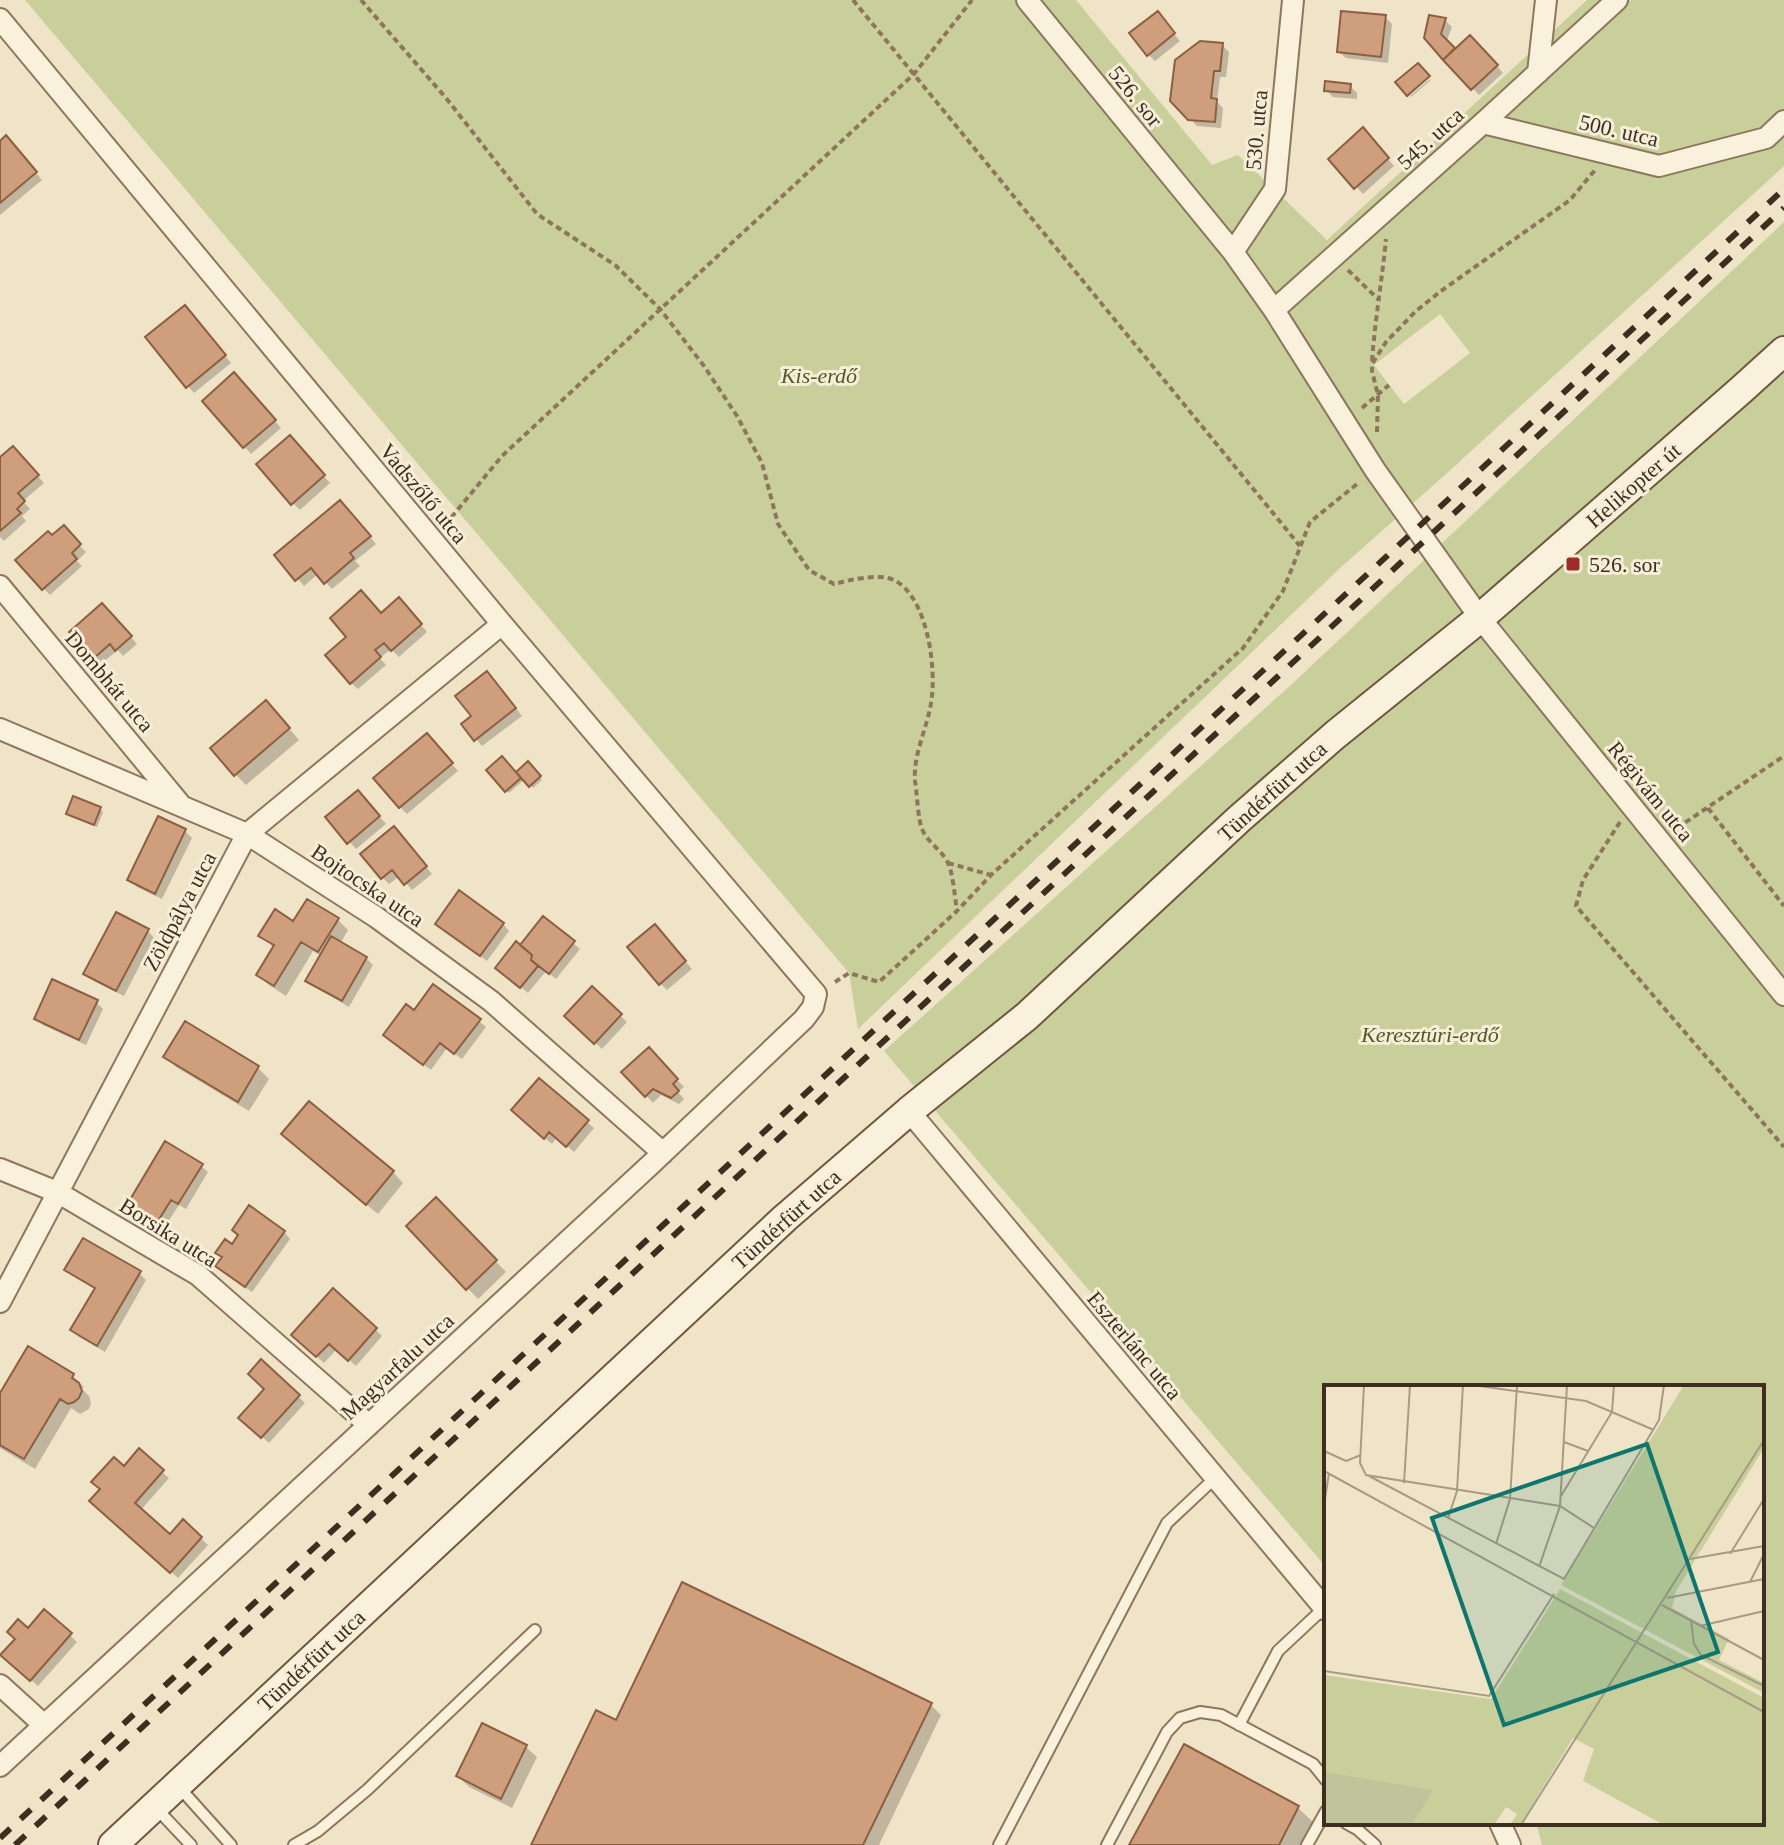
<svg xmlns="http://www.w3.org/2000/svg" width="1784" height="1845" viewBox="0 0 1784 1845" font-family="'Times New Roman',serif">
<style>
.green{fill:#c9cf9b;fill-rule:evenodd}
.shadow{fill:#0003}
.building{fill:#cf9f7d;stroke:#8d5f41;stroke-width:2}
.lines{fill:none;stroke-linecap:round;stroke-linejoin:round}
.lane-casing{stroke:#8d765c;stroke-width:14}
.street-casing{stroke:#8d765c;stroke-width:24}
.secondary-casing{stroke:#6f573f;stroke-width:32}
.path{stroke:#8d765c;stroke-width:4;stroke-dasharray:6 4;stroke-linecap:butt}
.lane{stroke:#faf1dc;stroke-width:10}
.street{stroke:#faf1dc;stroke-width:20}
.secondary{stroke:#faf1dc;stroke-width:28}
.rail{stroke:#3d2e20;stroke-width:6;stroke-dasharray:14 14;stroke-linecap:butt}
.poi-dot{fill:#9e2a2b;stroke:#f7eed8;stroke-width:3}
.labels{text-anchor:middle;stroke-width:6;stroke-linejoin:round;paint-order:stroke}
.street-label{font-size:22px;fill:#3d2e20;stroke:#f7eed8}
.park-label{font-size:22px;font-style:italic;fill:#4d5a26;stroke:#f7eed8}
.poi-label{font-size:22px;fill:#3d2e20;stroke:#f7eed8;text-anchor:start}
.inset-road{fill:none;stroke:#a89b85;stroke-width:2}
.view{fill:#0f766e;fill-opacity:0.15;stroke:#0f766e;stroke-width:4}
.inset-edge{fill:none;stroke:#3d2e20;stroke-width:4}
</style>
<rect width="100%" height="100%" fill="#f0e4c8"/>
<path class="green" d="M 25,0 L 1076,0 L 1212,165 L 1238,155 L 1327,240 L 1587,0 L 1784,0 L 1784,166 L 1446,474 L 1339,569 L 858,1029 L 849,973 ZM 1440,314 L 1470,353 L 1404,404 L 1374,365 Z
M 1784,222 L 1784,1845 L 1542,1845 L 1536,1823 L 1762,1823 L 1762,1387 L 1326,1387 L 1326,1567 L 884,1051 L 1293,683 Z"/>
<path class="shadow" d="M 1385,17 L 1392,24 L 1388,63 L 1346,58 L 1339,52 Z
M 1445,20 L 1452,27 L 1446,43 L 1455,51 L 1470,37 L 1503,73 L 1479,95 L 1426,38 Z
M 1164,21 L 1180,41 L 1155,61 L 1148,54 Z
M 1222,45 L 1229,52 L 1226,77 L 1220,77 L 1217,102 L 1223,108 L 1221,128 L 1197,126 L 1172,100 Z
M 1430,79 L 1431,80 L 1411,97 L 1410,96 Z
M 1350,86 L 1357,93 L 1357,99 L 1333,97 L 1326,90 Z
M 1369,137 L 1394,166 L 1363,194 L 1331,159 Z
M 0,143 L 13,145 L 42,180 L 0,215 Z
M 191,314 L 231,363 L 194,393 L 188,386 Z
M 241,382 L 281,428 L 251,454 L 205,401 Z
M 297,444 L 330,483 L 300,510 L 293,503 Z
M 19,455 L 44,483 L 23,501 L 30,509 L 22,516 L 26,521 L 4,541 L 0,537 L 0,459 Z
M 347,509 L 376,544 L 355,561 L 360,566 L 332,589 L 318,574 L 304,586 L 277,555 Z
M 63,528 L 86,552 L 77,561 L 82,566 L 50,595 L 43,588 L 52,538 Z
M 406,607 L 427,632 L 399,657 L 391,649 L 380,658 L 386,665 L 358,689 L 351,683 L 349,637 L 381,615 Z
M 109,612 L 137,644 L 123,656 L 118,650 L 101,664 L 72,632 Z
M 494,680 L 522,716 L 482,746 L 464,724 L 473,716 Z
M 276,713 L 299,740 L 246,785 L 235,774 Z
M 433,742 L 458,771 L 407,814 L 400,807 Z
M 528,764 L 542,780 L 533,788 L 525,779 L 509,793 L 489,770 L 516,774 Z
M 365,799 L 386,824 L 356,849 L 328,817 Z
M 100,809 L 103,812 L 97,827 L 71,817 L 68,814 Z
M 185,831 L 192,838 L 162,899 L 137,887 L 130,880 Z
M 401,835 L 432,874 L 412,890 L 400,876 L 389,884 L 382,877 Z
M 338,920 L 348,930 L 340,944 L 366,958 L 373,965 L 349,1007 L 315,987 L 308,980 L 321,956 L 313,951 L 286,996 L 269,985 L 258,975 L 274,948 L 261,936 L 294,923 Z
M 503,924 L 509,931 L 487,961 L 445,930 Z
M 148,931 L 154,938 L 124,996 L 92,980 L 86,973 Z
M 661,933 L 692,969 L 667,990 L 661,984 Z
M 573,943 L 580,949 L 556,979 L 546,971 L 528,993 L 504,974 L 520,948 Z
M 592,988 L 627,1022 L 602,1049 L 567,1016 Z
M 96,1002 L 103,1009 L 86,1045 L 43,1025 L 36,1018 Z
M 414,1013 L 479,1021 L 486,1027 L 462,1059 L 447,1048 L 431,1070 L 393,1042 Z
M 185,1024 L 258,1068 L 269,1079 L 249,1111 L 176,1067 L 166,1057 Z
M 649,1050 L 684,1087 L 678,1092 L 684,1099 L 679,1104 L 661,1095 L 653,1103 L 624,1072 Z
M 520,1117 L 587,1122 L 594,1128 L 574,1152 L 557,1137 L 552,1144 Z
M 294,1145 L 393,1172 L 403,1183 L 378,1214 Z
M 201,1166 L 208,1172 L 186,1209 L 179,1205 L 162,1231 L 134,1214 L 128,1208 Z
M 436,1200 L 506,1272 L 478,1299 L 408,1226 Z
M 284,1232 L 290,1239 L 252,1292 L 225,1273 L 224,1258 L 232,1247 Z
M 67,1270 L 139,1273 L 146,1280 L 105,1352 L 79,1337 L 72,1330 L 96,1290 L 73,1276 Z
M 375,1329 L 382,1336 L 356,1366 L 337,1349 L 324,1363 L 301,1342 Z
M 261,1361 L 305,1403 L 269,1443 L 241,1418 L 267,1389 Z
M 73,1376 L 84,1387 L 82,1389 L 89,1396 L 91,1403 L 89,1409 L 80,1414 L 71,1408 L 35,1469 L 0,1448 L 0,1396 Z
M 124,1469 L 162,1472 L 169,1478 L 141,1510 L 170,1536 L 201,1538 L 208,1545 L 178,1578 L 98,1508 Z
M 44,1611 L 77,1642 L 38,1686 L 10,1661 L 28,1630 Z
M 931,1705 L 941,1715 L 879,1845 L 533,1845 L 617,1722 Z
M 483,1726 L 526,1747 L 537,1757 L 512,1808 L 469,1787 L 458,1776 Z
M 1184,1747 L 1298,1808 L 1313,1822 L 1301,1845 L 1132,1845 Z"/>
<path class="building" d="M 1158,11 L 1175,33 L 1147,56 L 1129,33 Z
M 1341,11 L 1386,15 L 1381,57 L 1337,52 Z
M 1429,15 L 1446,18 L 1441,34 L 1455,48 L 1443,60 L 1424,38 Z
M 1470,35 L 1498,65 L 1471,90 L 1443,60 Z
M 1200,41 L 1223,43 L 1220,71 L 1214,71 L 1211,98 L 1217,99 L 1215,122 L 1188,120 L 1170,101 L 1175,60 Z
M 1418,63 L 1430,76 L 1407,96 L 1395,82 Z
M 1325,81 L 1351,84 L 1350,93 L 1324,91 Z
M 1363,127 L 1389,158 L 1354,189 L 1328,159 Z
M 6,135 L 37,172 L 0,203 L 0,141 Z
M 185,305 L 226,355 L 186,388 L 145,337 Z
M 234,372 L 276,420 L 243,448 L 202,401 Z
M 290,435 L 325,475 L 291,505 L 256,464 Z
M 13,446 L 39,475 L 18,493 L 25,501 L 17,509 L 21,513 L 0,531 L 0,457 Z
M 340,500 L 371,536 L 350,553 L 354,558 L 324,584 L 311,568 L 295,581 L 274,555 Z
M 64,525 L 81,544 L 72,553 L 77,559 L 42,590 L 15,560 L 48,531 L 52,535 Z
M 361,590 L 381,613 L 399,597 L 422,624 L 391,651 L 384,643 L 375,650 L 381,657 L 350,684 L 325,655 L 346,637 L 330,618 Z
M 102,603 L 132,636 L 115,651 L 110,644 L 93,659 L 69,632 Z
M 487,671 L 516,708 L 474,741 L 461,724 L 471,716 L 455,696 Z
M 266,700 L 290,728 L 234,776 L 210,748 Z
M 427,733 L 453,763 L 399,808 L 373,778 Z
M 502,756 L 521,778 L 505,792 L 486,770 Z
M 528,761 L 541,776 L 529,787 L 516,772 Z
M 358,790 L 380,816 L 347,844 L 325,817 Z
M 73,796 L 101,807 L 94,825 L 66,814 Z
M 158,816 L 186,829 L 155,894 L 127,880 Z
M 394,826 L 427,866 L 404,885 L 392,870 L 381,879 L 360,854 Z
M 459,890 L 504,923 L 480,956 L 435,924 Z
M 307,899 L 339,918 L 318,952 L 301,942 L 274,986 L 256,975 L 274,945 L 258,936 L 275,909 L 293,921 Z
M 116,912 L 149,929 L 116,991 L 83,974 Z
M 543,916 L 575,941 L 549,974 L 531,960 L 532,955 L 520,945 Z
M 655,924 L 686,961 L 659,985 L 627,947 Z
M 331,936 L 367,957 L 342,1001 L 305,981 Z
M 516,941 L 532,955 L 531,960 L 538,966 L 520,988 L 495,968 Z
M 52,979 L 98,1000 L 79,1040 L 34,1019 Z
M 433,984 L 481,1019 L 454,1054 L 440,1043 L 423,1065 L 383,1035 L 406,1004 L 414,1010 Z
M 592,986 L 622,1014 L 594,1044 L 564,1016 Z
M 185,1021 L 259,1066 L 238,1102 L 163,1057 Z
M 649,1047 L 678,1079 L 673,1084 L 679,1091 L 671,1098 L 653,1089 L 645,1097 L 621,1072 Z
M 539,1078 L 589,1120 L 566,1147 L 549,1132 L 544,1139 L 511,1110 Z
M 309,1101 L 394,1171 L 366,1205 L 281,1134 Z
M 165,1141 L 203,1164 L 178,1204 L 171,1200 L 155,1226 L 125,1208 Z
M 436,1197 L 497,1260 L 466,1290 L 406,1226 Z
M 249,1205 L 285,1231 L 245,1287 L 215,1266 L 222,1257 L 215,1253 L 225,1239 L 232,1244 L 238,1235 L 232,1230 Z
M 83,1238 L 141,1271 L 97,1346 L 70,1330 L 95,1288 L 64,1270 Z
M 333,1288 L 377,1328 L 348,1361 L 329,1344 L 316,1357 L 291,1335 Z
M 28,1346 L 74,1374 L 72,1378 L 79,1383 L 82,1391 L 79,1398 L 74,1402 L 68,1404 L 60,1399 L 24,1459 L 0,1445 L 0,1393 Z
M 261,1359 L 300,1395 L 261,1438 L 238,1418 L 264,1389 L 248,1374 Z
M 139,1448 L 164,1470 L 135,1503 L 170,1534 L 183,1519 L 202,1537 L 170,1573 L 89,1501 L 100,1489 L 91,1482 L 114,1457 L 124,1466 Z
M 682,1582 L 932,1703 L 863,1845 L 531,1845 L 596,1710 L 616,1720 Z
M 44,1609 L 72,1633 L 30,1681 L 0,1655 L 15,1639 L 7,1632 L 18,1619 L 28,1628 Z
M 482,1723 L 527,1745 L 501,1799 L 456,1776 Z
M 1184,1744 L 1299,1806 L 1279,1845 L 1129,1845 Z"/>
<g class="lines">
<defs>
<path id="lane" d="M 1239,1725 L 1278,1651 L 1324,1608
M 179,1787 L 231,1845
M 156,1808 L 191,1845
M 1346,1823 L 1357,1829 L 1375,1845
M 294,1845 L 318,1831 L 367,1790 L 535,1630
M 999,1845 L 1167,1523 L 1215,1478
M 1107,1845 L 1167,1732 L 1180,1718 L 1200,1712 L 1221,1715 L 1313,1764 L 1326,1780
M 1307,1845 L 1326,1811"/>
<path id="street" d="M 1027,0 L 1233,252 L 1274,310 L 1375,470 L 1480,618 L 1784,995
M 0,19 L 502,624 L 816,994 L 813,1007 L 804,1019 L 649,1166 L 0,1766
M 1538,73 L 1546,0
M 1483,123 L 1659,166 L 1766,138 L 1784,121
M 1233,252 L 1275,189 L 1293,0
M 1274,310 L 1483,123 L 1617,0
M 0,586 L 180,804
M 0,729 L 247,834 L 376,917 L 491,1001 L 663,1153
M 909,1111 L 1326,1610
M 0,1169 L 57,1192 L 198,1275 L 369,1425
M 0,1302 L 247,834 L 502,624
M 0,1685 L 44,1725
M 1500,1823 L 1510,1845"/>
<path id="secondary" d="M 113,1845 L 785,1218 L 909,1111 L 1027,1016 L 1239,819 L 1335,735 L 1480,618 L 1741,390 L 1784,351"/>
</defs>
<use href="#lane" class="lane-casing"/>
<use href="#street" class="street-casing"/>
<use href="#secondary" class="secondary-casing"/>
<path class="path" d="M 361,0 L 446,98 L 537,214 L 615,265 L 660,309 L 704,366 L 737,416 L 762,463 L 778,524 L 809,570 L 834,584 C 849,580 880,573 894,580 C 928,597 937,670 931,703 C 927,729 913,754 915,781 C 917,792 918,820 922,829 C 927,842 942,850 948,863 C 953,873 955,899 957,911
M 853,0 L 1300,546
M 1348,270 L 1378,299
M 1372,361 C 1375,320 1382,280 1386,239
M 1362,408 L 1389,385
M 1377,432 L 1378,395 L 1372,371 L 1372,364 L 1386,342 L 1416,311 L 1441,291 L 1570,200 L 1595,170
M 445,525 L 502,456 L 914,74 L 972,0
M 1708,808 L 1784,906
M 1620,822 L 1583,880 L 1576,906 L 1784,1147
M 1677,828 L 1784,756
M 948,863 L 991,875
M 835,982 L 849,973 L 879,982 L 957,911 L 991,875 L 1243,648 L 1283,591 L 1310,522 L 1357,484"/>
<use href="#lane" class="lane"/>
<use href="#street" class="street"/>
<use href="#secondary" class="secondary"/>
<path class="rail" d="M 0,1838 L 1784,189
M 15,1845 L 1784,208"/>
</g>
<rect class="poi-dot" x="1565" y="556" width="16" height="16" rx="4"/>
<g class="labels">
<g class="street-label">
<text transform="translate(1136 96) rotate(51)" y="8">526. sor</text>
<text transform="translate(1256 130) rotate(-85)" y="8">530. utca</text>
<text transform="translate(1619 130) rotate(13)" y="8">500. utca</text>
<text transform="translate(1430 138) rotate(-42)" y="8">545. utca</text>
<text transform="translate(1633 485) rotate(-41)" y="8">Helikopter út</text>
<text transform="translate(424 493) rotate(50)" y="8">Vadszőlő utca</text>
<text transform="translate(110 681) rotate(50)" y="8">Dombhát utca</text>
<text transform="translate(1272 791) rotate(-42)" y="8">Tündérfürt utca</text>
<text transform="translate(1651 791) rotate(51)" y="8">Régivám utca</text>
<text transform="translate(368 885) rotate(34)" y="8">Bojtocska utca</text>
<text transform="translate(179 911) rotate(-62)" y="8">Zöldpálya utca</text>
<text transform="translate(786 1219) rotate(-42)" y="8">Tündérfürt utca</text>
<text transform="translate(169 1232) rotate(32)" y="8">Borsika utca</text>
<text transform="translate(1135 1345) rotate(50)" y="8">Eszterlánc utca</text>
<text transform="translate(397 1366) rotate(-43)" y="8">Magyarfalu utca</text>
<text transform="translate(311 1660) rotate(-43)" y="8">Tündérfürt utca</text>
</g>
<g class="park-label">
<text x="819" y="383">Kis-erdő</text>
<text x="1430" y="1042">Keresztúri-erdő</text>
</g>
<g class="poi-label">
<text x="1589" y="572">526. sor</text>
</g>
</g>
<g transform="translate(1324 1385)">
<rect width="440" height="440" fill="#f0e4c8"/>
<path d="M 360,0 L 440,0 L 440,63 L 352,206 L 348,223 L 405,254 L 395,275 L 440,298 L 440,308 L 237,200 ZM 236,204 L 440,313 L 440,440 L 340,440 L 259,396 L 270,364 L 249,353 L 196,440 L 186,440 L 193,429 L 182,422 L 170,440 L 88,440 L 108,405 L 0,388 L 0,290 L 167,314 Z" fill="#c9cf9b"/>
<path d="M 0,387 L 109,405 L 88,440 L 0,440 Z" fill="#bfc49a"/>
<path class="inset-road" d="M 40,0 L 36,78 L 42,90 L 236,121 L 270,143M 148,0 L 262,16 L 330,45M 240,57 L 264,66M 0,66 L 22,76 L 37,70M 0,86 L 440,327M 45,91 L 240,194 L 335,35 L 340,0M 80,98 L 86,0M 237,111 L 288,27 L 290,0M 0,120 L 5,88M 124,133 L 133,106 L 139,0M 172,159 L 186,114 L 193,0M 406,169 L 440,114M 366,174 L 440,161M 215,182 L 236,121 L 243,0M 426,197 L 440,169M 343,213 L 440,194M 338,220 L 440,275M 367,236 L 370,259 L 377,270 L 440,301M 376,241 L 440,226M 0,286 L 165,311 L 230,209M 197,440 L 440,55"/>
<path class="view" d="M 323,59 L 394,267 L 180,340 L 108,133 Z"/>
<rect width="440" height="440" class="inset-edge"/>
</g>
</svg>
